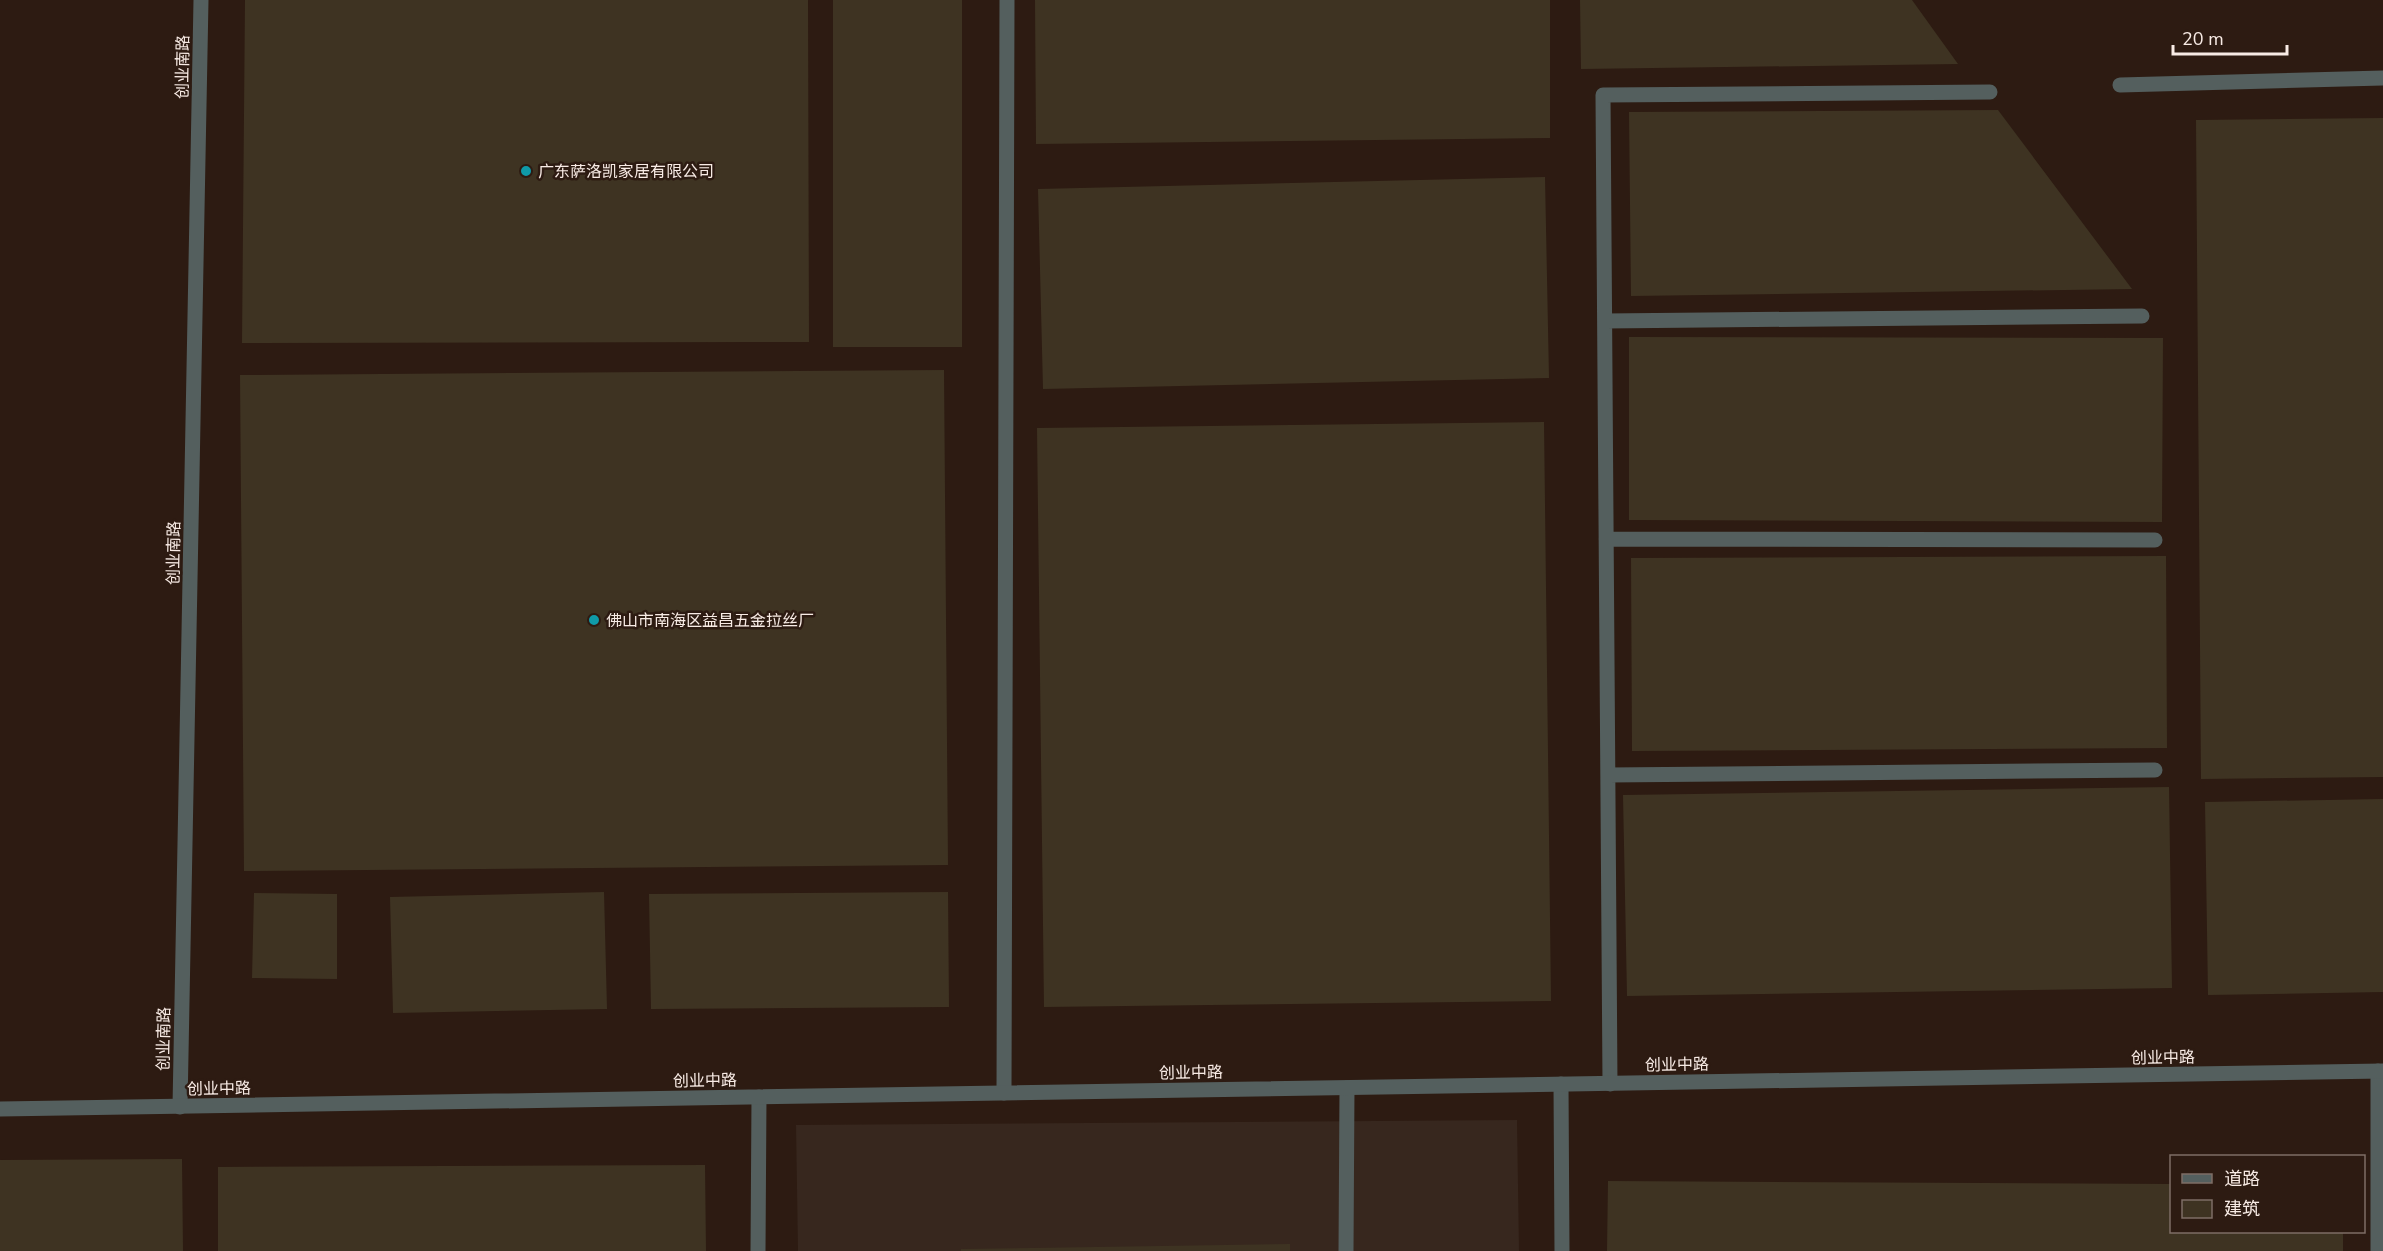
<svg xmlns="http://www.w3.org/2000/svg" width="2383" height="1251" viewBox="0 0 2383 1251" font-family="'Nunito Sans','Noto Sans SC',sans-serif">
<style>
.industrial{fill:#37271e}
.building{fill:#3e3322}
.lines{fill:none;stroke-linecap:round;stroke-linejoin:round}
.service{stroke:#545f5e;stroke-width:15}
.minor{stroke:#545f5e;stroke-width:15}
.tertiary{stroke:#545f5e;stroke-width:15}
.culture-dot{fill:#0f9aa8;stroke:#2d1b12;stroke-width:2}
.labels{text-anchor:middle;stroke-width:5;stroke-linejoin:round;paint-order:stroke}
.street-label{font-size:16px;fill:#f8ebe5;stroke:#2d1b12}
.poi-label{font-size:16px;fill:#f8ebe5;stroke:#2d1b12;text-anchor:start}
</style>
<rect width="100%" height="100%" fill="#2d1b12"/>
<path class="industrial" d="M 1517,1120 L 1519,1251 L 798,1251 L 796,1125 Z"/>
<path class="building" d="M 245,0 L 808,0 L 809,342 L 242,343 Z
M 833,0 L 962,0 L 962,347 L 833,347 Z
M 1035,0 L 1550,0 L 1550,138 L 1036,144 Z
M 1580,0 L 1912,0 L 1958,64 L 1581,69 Z
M 1998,110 L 2132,289 L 1631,296 L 1629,112 Z
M 2383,118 L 2383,777 L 2201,779 L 2196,120 Z
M 1545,177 L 1549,378 L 1043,389 L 1038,189 Z
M 1629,337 L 2163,338 L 2162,522 L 1629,520 Z
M 944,370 L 948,865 L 244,871 L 240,375 Z
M 1544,422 L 1551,1001 L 1044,1007 L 1037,428 Z
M 2166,556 L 2167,748 L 1632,751 L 1631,558 Z
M 2169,787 L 2172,988 L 1627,996 L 1623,795 Z
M 2383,799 L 2383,992 L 2208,995 L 2205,802 Z
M 604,892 L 607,1009 L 393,1013 L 390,897 Z
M 948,892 L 949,1007 L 651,1009 L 649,894 Z
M 254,893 L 337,894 L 337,979 L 252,978 Z
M 182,1159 L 183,1251 L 0,1251 L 0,1160 Z
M 705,1165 L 706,1251 L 218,1251 L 218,1167 Z
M 1608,1181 L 2172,1184 L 2172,1232 L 2343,1232 L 2343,1251 L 1607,1251 Z
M 1290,1244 L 1290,1251 L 961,1251 L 961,1249 Z"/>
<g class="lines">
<path class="service" d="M 1605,321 L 2142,316
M 1606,539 L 2155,540
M 1608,775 L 2155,770
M 1561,1084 L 1562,1251
M 1610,1084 L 1603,95 L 1990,92
M 1004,1093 L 1007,0
M 758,1251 L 759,1097
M 1346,1251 L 1347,1088
M 2378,1251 L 2378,1071"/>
<path class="minor" d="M 2120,85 L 2383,78
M 180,1107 L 201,0"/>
<path class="tertiary" d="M 0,1109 L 2383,1071"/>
</g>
<g class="culture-dot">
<circle cx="526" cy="171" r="6"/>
<circle cx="594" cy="620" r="6"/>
</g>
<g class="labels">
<g class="street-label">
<text transform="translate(182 67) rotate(-89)" y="6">创业南路</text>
<text transform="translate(173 553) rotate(-89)" y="6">创业南路</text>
<text transform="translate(163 1039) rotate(-89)" y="6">创业南路</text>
<text transform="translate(2163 1057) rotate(-1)" y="6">创业中路</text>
<text transform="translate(1677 1064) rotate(-1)" y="6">创业中路</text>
<text transform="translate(1191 1072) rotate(-1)" y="6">创业中路</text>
<text transform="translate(705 1080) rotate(-1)" y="6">创业中路</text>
<text transform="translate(219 1088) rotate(-1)" y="6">创业中路</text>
</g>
<g class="poi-label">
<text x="538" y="177">广东萨洛凯家居有限公司</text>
<text x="606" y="626">佛山市南海区益昌五金拉丝厂</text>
</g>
</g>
<rect x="2170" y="1155" width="195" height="78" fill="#2d1b12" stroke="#7e6e66" stroke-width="1.5"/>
<rect x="2182" y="1174" width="30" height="9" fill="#545f5e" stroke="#7e6e66" stroke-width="1.5"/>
<text x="2224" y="1185" font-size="18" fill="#f8ebe5">道路</text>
<rect x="2182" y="1200" width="30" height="18" fill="#3e3322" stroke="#7e6e66" stroke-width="1.5"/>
<text x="2224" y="1215" font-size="18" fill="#f8ebe5">建筑</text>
<path d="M2173 45v9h114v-9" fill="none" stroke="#f8ebe5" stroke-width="3"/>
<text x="2182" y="45" font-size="18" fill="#f8ebe5" stroke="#2d1b12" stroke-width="4.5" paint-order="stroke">20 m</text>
</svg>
